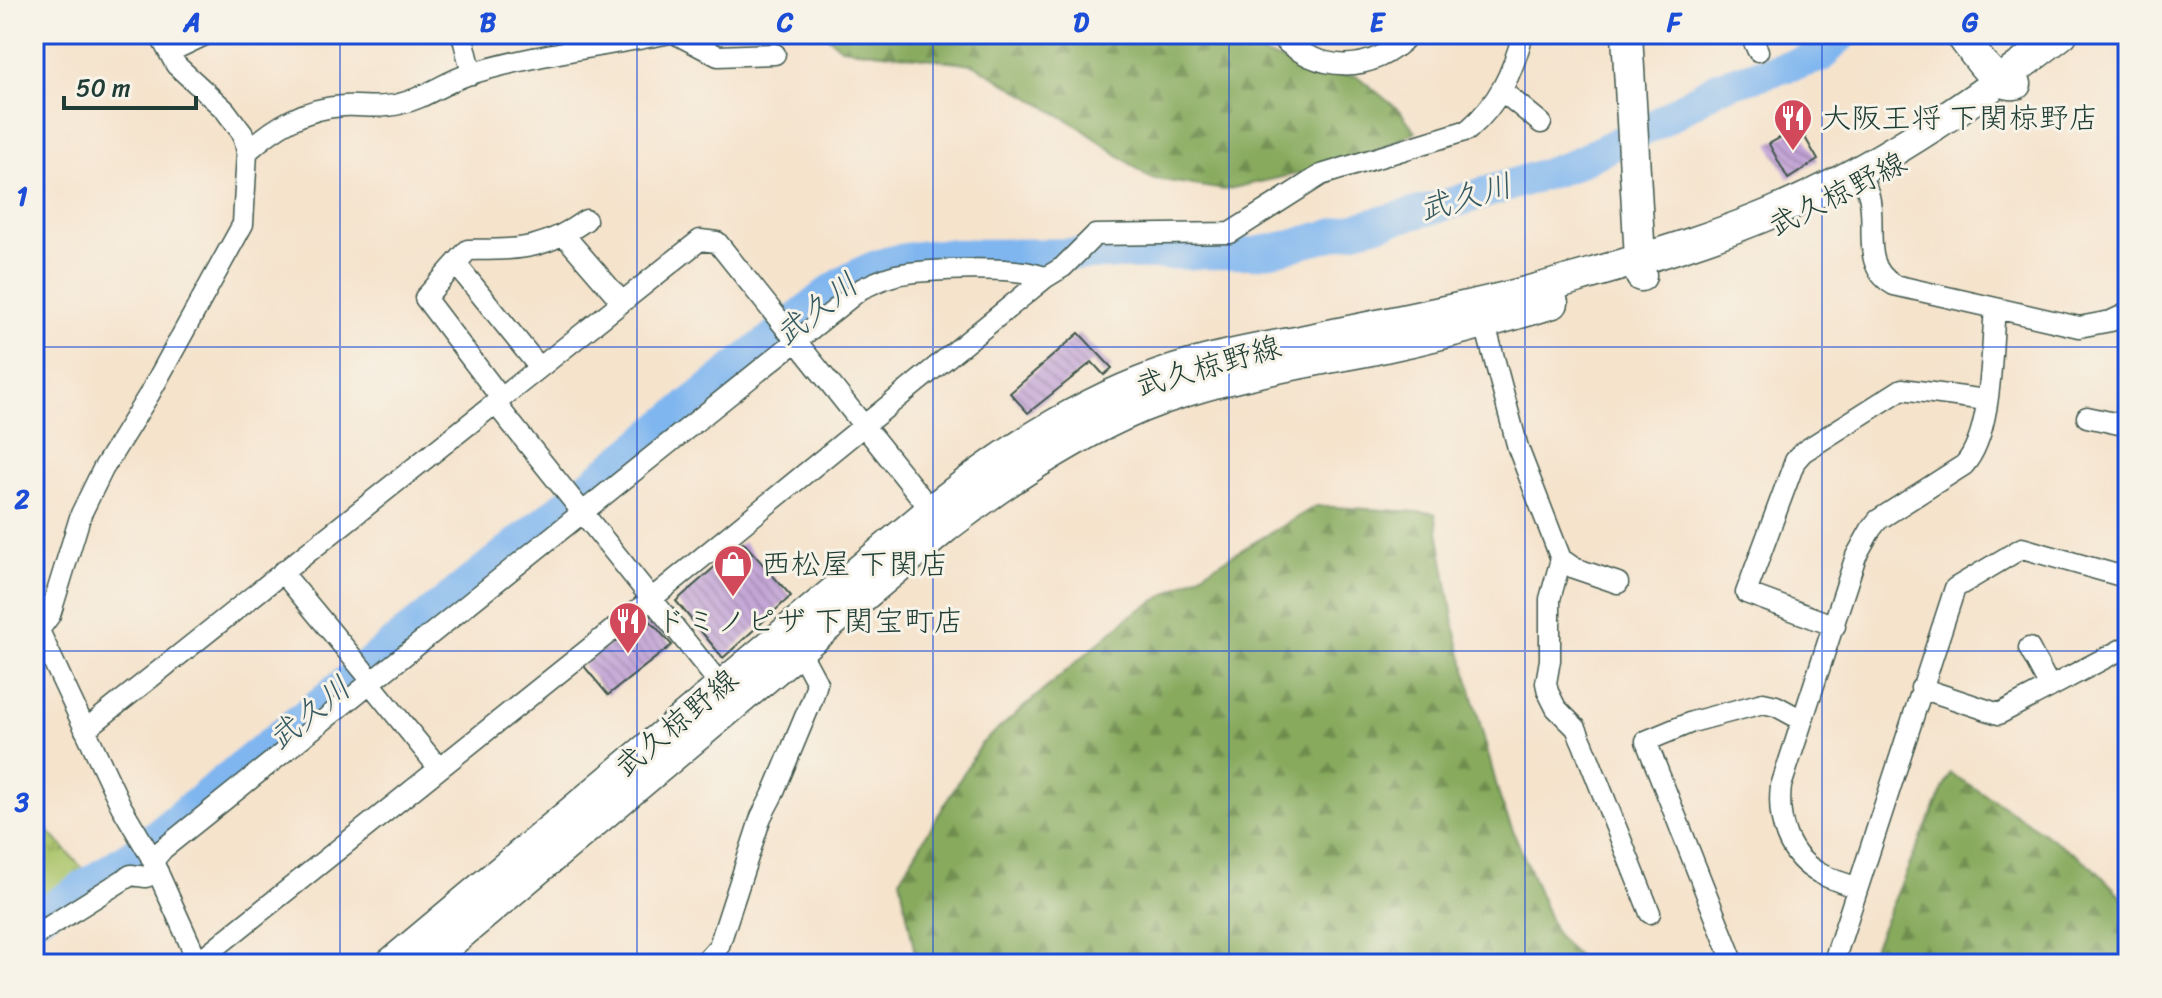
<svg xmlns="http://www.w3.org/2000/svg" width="2162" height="998" viewBox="0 0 2162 998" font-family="Sriracha,'Klee One',sans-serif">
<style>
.forest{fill:url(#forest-firs);stroke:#537448;stroke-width:2}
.park{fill:url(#park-tufts);stroke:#64804e;stroke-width:2}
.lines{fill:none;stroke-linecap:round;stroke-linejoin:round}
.river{stroke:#7fb6ef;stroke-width:32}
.building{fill:url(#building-back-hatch)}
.street-casing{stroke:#3f564b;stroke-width:23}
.secondary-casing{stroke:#3f564b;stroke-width:33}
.street{stroke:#fff;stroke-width:20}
.secondary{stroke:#fff;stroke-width:30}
.grid{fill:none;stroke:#1d4ed8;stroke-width:2;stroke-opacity:0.55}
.labels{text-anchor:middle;stroke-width:6;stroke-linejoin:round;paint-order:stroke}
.poi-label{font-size:30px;fill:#1f3d34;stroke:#f7f3e8;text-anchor:start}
.street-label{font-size:30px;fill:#1f3d34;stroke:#f7f3e8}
.water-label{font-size:32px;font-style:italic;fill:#375b63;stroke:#f7f3e8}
.neatline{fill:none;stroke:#1d4ed8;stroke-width:3}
.grid-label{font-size:26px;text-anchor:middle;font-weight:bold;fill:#1d4ed8}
</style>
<defs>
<pattern id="forest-firs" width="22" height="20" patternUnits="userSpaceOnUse" patternTransform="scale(2)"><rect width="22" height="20" fill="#87aa5d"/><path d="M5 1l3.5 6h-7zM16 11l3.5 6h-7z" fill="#6e8c4e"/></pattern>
<pattern id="park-tufts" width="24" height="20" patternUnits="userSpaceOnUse" patternTransform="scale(2)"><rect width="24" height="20" fill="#aac469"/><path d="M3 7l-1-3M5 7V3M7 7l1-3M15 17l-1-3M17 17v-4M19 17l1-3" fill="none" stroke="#8aa057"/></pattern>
<pattern id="building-back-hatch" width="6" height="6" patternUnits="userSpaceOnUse" patternTransform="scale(2)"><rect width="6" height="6" fill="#be9dd4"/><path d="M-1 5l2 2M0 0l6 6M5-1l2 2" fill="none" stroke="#9a81ad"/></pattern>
</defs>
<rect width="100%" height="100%" fill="#f7f3e8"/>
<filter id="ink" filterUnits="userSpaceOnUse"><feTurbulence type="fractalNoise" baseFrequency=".0125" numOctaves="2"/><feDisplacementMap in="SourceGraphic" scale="16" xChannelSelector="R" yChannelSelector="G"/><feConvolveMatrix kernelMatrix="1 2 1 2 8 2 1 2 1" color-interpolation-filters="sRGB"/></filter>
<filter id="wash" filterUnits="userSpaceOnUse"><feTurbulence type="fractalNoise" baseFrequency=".006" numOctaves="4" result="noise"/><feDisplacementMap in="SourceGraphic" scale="32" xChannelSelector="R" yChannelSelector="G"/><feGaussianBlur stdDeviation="1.8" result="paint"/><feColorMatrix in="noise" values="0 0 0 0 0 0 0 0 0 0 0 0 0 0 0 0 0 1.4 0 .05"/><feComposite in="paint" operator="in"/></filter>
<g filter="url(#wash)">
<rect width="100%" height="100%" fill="#f5e3cc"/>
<path class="forest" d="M 825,34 L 1199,34 L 1322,73 L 1357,76 L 1400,111 L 1416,132 L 1354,161 L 1224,190 L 1150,178 L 1078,126 L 973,64 L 841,48 Z
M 1316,506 L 1435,513 L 1455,629 L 1501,802 L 1557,936 L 1585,964 L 917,964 L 900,879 L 981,744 L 1131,615 Z
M 1950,773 L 2004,806 L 2092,866 L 2128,903 L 2128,964 L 1866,964 Z"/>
<path class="park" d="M 34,816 L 86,872 L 34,902 Z"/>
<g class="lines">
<path class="river" d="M 34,919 L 134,853 L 829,292 C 870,264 890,259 940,255 L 1255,253 L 1286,247 L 1439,207 L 1568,167 L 1658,123 L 1719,86 L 1820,57 L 1843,34"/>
</g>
<g id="blocks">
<path class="building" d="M 1799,127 L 1818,160 L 1788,179 L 1769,144 Z
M 1079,333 L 1112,368 L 1104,375 L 1092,362 L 1028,413 L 1010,393 Z
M 743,542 L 791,596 L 723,658 L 676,601 Z
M 646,616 L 672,645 L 608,695 L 583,665 Z"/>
</g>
</g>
<g filter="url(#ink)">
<use href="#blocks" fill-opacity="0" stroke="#3f564b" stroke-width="2"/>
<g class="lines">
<defs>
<path id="street" d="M 462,34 L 472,74
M 676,34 L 718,56 L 775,54
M 1277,34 C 1318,73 1370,76 1410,34
M 1750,34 L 1758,51
M 169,52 L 207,34
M 1502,91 L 1541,123
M 247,152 C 275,126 305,108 344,106 C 362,105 381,109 399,104 C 424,99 443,83 467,75 C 530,55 599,47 665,34
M 1858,172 C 1862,180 1867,187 1869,196 C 1877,226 1860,266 1894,285 L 2079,327 L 2111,321 L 2128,313
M 564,235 L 622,302
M 456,264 L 539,367
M 1482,313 L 1518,448 L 1561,559 L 1550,599 L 1550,660 L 1546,683 L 1548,692 L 1556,708 L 1576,728 L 1583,744 L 1650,913
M 501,398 L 425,298 L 468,250 C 519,249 542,251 586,220
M 495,403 L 727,693
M 2087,417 L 2128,426
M 1561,559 L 1574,568 L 1618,583
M 282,572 L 372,681
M 34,620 L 121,806 L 150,855 L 199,964
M 1835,626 L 1746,593 L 1795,461 L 1803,452 L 1902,389 L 1986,400
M 34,632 L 39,630 L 50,615 L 81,514 L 103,469 L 150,393 L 243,224 L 247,152 L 243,134 L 225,110 L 176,65 L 159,34
M 2029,648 L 2050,687
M 370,683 L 438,767
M 1921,688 L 1999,714 L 2128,646
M 85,730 L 700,240 L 717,242 L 931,510
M 153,861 L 163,849 L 861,289 C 872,284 883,278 896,275 C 922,269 1025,265 1045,278
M 1857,888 C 1845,883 1832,880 1821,874 C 1787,857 1777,820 1781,786 L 1856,556 L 1871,529 L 1878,520 L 1964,465 C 1993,433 1991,351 1995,308
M 34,936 L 131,875 L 146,877 L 158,872
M 195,964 L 650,600 L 1045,278 L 1063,267 L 1095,235 L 1230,233 L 1321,175 L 1468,130 C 1499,103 1512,74 1523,34
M 703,964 L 719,946 L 761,817 L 772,796 L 812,700 L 817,683 L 800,651
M 1734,964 L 1646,741 L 1692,722 L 1763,703 L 1776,706 L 1802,720
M 1833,964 L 1955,588 L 2022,548 L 2128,578"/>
<path id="secondary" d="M 1627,34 L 1641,276
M 1960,34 C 1973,50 1993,87 2016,84
M 390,964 L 931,510 C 1008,449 1095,392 1191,365 C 1227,354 1264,348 1301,341 C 1390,322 1481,306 1569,280 C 1646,258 1726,235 1799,201 C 1893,158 1980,97 2062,34
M 425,964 L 946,527 C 1007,480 1071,437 1142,407 C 1215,377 1294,365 1371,350 C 1433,337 1493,322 1553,303"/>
</defs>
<use href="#street" class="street-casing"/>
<use href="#secondary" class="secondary-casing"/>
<use href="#street" class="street"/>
<use href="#secondary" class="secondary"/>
</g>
</g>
<path class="grid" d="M 340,34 L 340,964M 637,34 L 637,964M 933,34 L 933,964M 1229,34 L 1229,964M 1525,34 L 1525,964M 1822,34 L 1822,964M 34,347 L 2128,347M 34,651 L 2128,651"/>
<defs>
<symbol id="restaurant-pin" viewBox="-11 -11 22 30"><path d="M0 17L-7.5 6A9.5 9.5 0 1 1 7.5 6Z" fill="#d1495b" stroke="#f7f3e8"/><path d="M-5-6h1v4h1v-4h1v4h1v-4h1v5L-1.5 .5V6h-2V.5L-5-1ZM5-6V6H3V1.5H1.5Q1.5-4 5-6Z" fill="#fff"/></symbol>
<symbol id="shop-pin" viewBox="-11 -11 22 30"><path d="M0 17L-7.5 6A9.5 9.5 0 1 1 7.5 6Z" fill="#d1495b" stroke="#f7f3e8"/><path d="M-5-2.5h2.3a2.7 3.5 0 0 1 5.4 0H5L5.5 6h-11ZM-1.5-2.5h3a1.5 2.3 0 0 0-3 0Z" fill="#fff"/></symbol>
</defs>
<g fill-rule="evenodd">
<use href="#restaurant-pin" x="1771" y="96" width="44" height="60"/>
<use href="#shop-pin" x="711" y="542" width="44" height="60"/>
<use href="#restaurant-pin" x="606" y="599" width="44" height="60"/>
</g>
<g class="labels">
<g class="poi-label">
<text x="1821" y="128">大阪王将 下関椋野店</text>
<text x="761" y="574">西松屋 下関店</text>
<text x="656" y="631">ドミノピザ 下関宝町店</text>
</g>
<g class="street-label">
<text transform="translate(1837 194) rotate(-27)" y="10">武久椋野線</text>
<text transform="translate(1208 366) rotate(-16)" y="10">武久椋野線</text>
<text transform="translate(676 723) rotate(-40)" y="10">武久椋野線</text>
</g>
<g class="water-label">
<text transform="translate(1465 197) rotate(-16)" y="11">武久川</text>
<text transform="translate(816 309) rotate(-38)" y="11">武久川</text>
<text transform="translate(309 713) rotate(-39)" y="11">武久川</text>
</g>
</g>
<rect width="2162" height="998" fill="none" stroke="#f7f3e8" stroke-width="88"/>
<path d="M64 96v12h132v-12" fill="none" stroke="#1f3d34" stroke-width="4"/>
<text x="76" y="96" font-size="24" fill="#1f3d34" stroke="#f7f3e8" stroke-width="6" paint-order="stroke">50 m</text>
<rect x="44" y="44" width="2074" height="910" class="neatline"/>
<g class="grid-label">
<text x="192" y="31">A</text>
<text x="488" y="31">B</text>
<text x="785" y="31">C</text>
<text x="1081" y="31">D</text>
<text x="1377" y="31">E</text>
<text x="1674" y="31">F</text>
<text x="1970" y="31">G</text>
<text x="22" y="205">1</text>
<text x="22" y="508">2</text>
<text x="22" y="811">3</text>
</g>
</svg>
